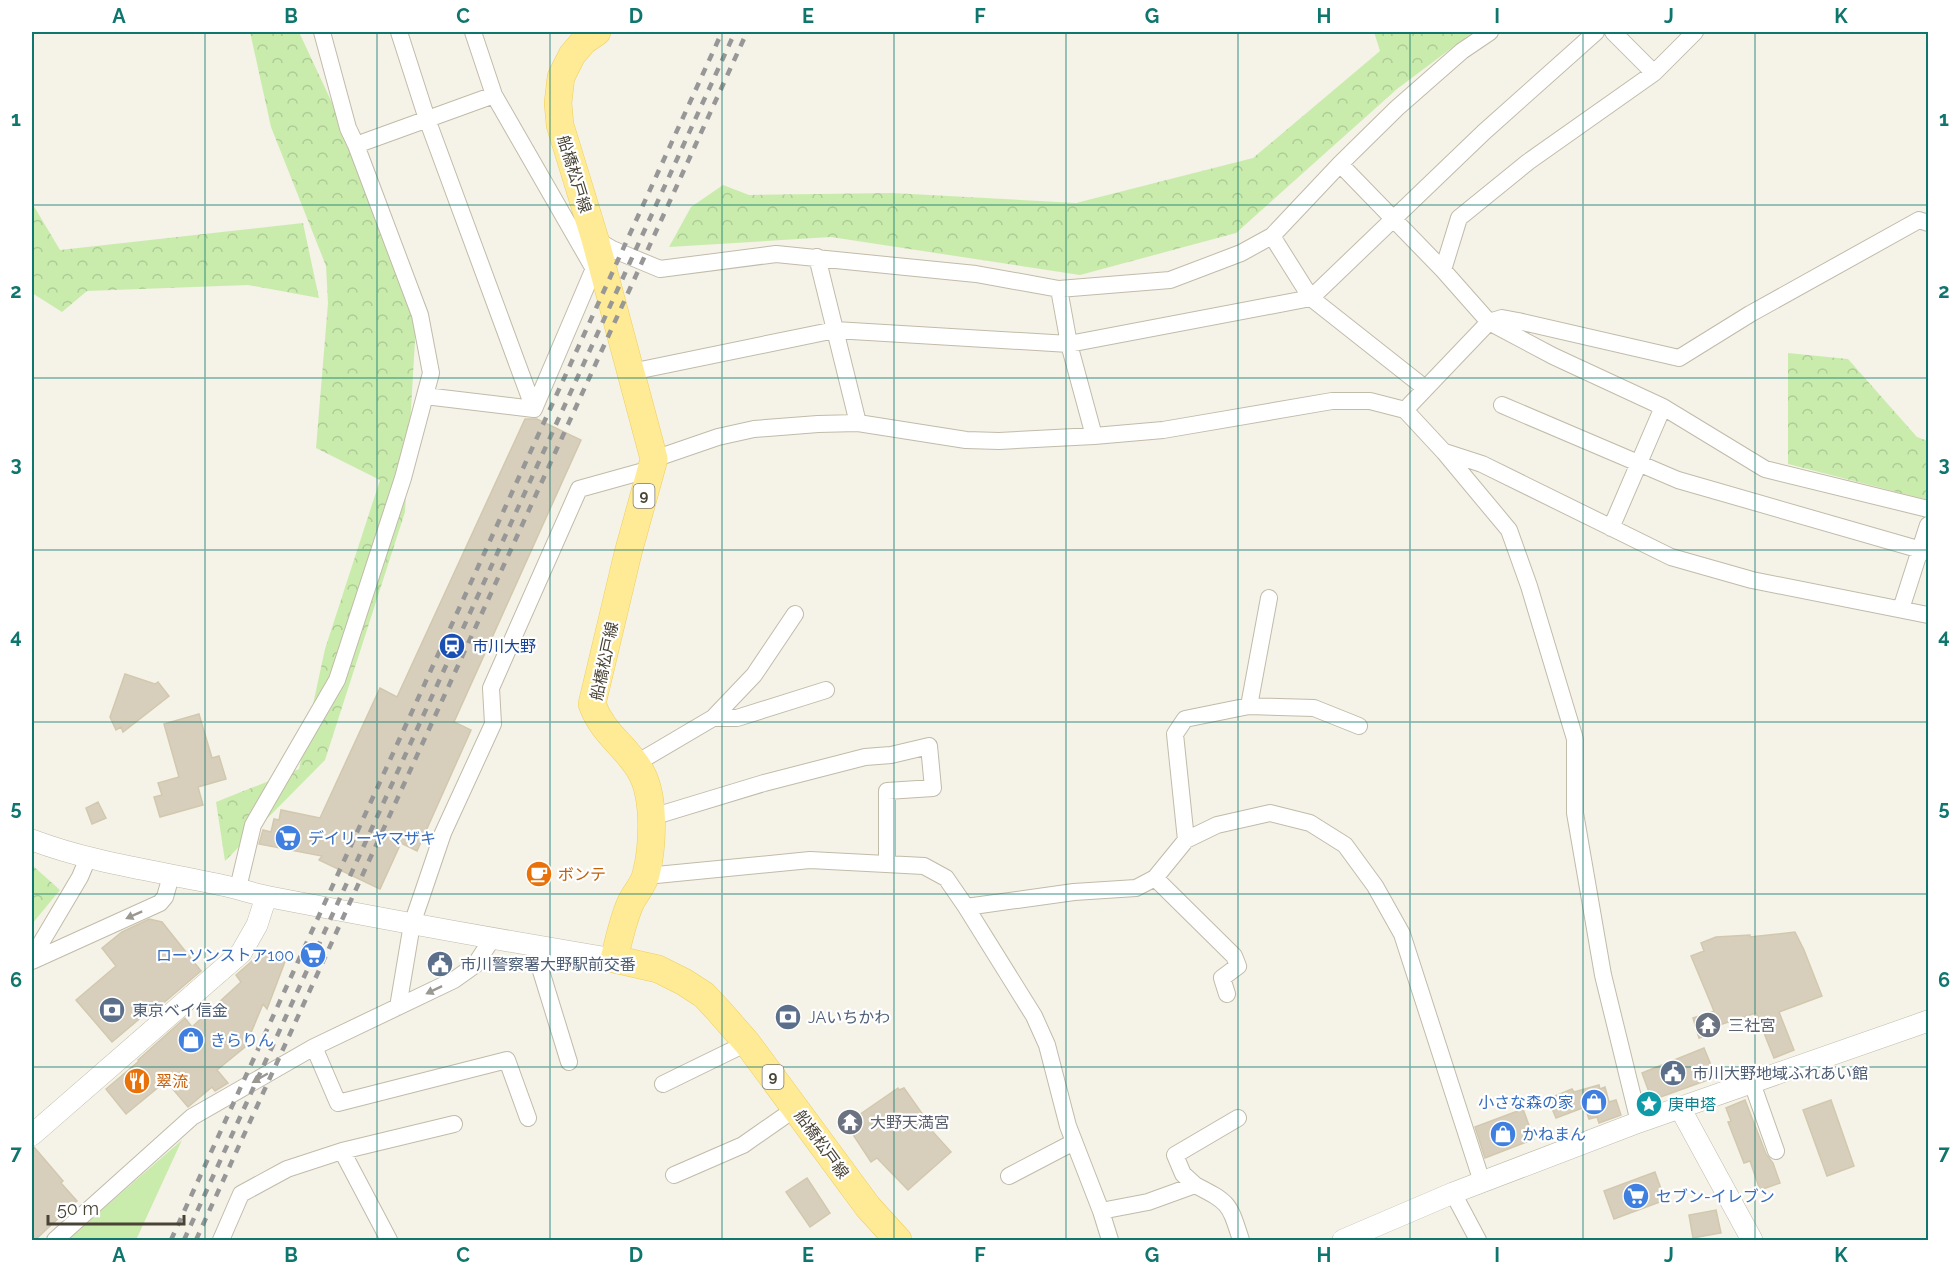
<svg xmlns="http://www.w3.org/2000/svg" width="1960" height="1272" viewBox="0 0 1960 1272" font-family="Raleway,'Noto Sans JP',sans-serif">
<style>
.forest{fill:url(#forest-crowns)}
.park{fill:#c9ecad}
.building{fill:#d7cfbb;stroke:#d2c8ae;stroke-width:1.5}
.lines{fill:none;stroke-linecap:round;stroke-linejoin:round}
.minor-casing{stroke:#c1bba9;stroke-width:18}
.tertiary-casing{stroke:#c1bba9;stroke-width:22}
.primary-casing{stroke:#edcf5d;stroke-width:28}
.minor{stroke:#fff;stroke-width:16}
.tertiary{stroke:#fff;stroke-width:21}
.primary{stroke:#ffeb95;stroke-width:27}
.rail{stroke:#979797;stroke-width:4.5;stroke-dasharray:8 8;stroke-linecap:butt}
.oneway{fill:#9a9890}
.grid{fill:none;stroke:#0f766e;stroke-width:1.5;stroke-opacity:0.55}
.labels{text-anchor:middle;stroke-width:4.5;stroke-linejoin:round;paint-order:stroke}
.shield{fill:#fff;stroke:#7f7b72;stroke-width:1.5}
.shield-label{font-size:15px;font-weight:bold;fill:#484335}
.street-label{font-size:16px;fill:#484335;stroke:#fff}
.transit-label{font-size:16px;fill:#164399;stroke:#fff;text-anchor:start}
.shop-label{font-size:16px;fill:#366cbe;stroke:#fff;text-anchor:start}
.food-label{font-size:16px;fill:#c56008;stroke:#fff;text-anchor:start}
.service-label{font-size:16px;fill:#4e5e75;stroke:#fff;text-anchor:start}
.worship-label{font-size:16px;fill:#5b616d;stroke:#fff;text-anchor:start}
.culture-label{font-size:16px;fill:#0d838f;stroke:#fff;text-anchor:start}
.neatline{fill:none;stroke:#0f766e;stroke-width:2}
.grid-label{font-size:20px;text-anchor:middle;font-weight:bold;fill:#0f766e}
</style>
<defs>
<pattern id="forest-crowns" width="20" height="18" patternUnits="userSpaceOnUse" patternTransform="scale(1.5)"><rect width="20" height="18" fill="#c9ecad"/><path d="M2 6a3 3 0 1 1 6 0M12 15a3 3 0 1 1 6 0" fill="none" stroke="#aecc95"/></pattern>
</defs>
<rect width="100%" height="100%" fill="#f5f2e7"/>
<path class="forest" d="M 250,32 L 299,32 L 353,148 L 416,323 L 405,512 L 325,760 L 225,861 L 216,802 L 299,769 L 325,649 L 380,480 L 316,448 L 328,303 L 326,266 L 271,127 Z
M 1374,32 L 1473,32 L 1397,89 L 1236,233 L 1080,275 L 831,237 L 669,247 L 691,207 L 723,185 L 749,195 L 892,193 L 1076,203 L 1253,158 L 1380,51 Z
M 32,203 L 60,250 L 303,223 L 319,298 L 248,285 L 87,291 L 62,312 L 32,293 Z
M 1788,353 L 1848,359 L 1917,437 L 1928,441 L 1928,500 L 1788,464 Z
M 32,865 L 60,890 L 32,924 Z"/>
<path class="park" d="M 182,1140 L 136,1240 L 67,1240 Z"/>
<path class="building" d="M 525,419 L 537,419 L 581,440 L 454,722 L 471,730 L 417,851 L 401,843 L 380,889 L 319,860 L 322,856 L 259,844 L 263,830 L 271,832 L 274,819 L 279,820 L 281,810 L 320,818 L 380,688 L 397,697 Z
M 125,674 L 155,684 L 158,682 L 169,696 L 123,732 L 121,727 L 116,730 L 110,717 Z
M 199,714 L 212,758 L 219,756 L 226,779 L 198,787 L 203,805 L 160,817 L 154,797 L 162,795 L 158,783 L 179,777 L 164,724 Z
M 98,802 L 106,818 L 92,824 L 86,808 Z
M 149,919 L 162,922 L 201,971 L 153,1012 L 151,1009 L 112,1042 L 76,1000 L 116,966 L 102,948 L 122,932 Z
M 1795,932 L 1804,950 L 1822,996 L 1779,1012 L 1794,1050 L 1774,1058 L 1756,1013 L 1713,1027 L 1715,1033 L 1699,1038 L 1693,1018 L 1714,1011 L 1691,956 L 1704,951 L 1701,943 L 1716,937 L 1750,935 L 1750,937 Z
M 262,950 L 286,959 L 267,1009 L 263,1004 L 245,1047 L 217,1070 L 228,1083 L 215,1091 L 212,1087 L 188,1107 L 166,1081 L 126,1114 L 106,1089 L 139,1061 L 138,1060 L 185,1018 L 192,1027 L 241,982 L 236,975 L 259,955 Z
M 1704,1048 L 1716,1077 L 1652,1100 L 1642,1073 Z
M 1599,1085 L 1600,1089 L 1605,1087 L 1609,1102 L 1616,1100 L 1621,1115 L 1599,1123 L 1597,1117 L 1589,1119 L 1585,1107 L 1556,1118 L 1548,1099 L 1572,1089 L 1574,1092 Z
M 898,1088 L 899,1090 L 904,1088 L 926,1119 L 923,1121 L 951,1152 L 908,1190 L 877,1158 L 871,1162 L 846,1124 Z
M 1745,1100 L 1766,1154 L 1773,1163 L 1780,1183 L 1760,1190 L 1750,1161 L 1744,1163 L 1728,1122 L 1731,1121 L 1726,1108 Z
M 1831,1100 L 1854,1166 L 1827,1176 L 1803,1110 Z
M 1523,1109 L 1534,1139 L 1485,1158 L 1475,1127 Z
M 32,1147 L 34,1147 L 63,1181 L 61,1183 L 77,1201 L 35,1240 L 32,1240 Z
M 1655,1172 L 1665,1200 L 1614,1219 L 1604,1191 Z
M 807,1178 L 830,1213 L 810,1227 L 786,1192 Z
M 1716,1210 L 1721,1233 L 1693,1238 L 1689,1215 Z"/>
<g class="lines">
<defs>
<path id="minor" d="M 322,32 L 348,128 L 356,145
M 399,32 L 427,119 L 534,409
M 473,32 L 494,95 L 594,269
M 1613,32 L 1654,73
M 1695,32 L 1654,73 L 1528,162 L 1459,218 L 1443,270 L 1489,322 L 1553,356 L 1663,407 L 1765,469 L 1928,509
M 1340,164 L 1443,270
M 1272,236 L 1311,298 L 1425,388
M 595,239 L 612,249 L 660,269 L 776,254 L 976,274 L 1059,289 L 1170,280 L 1241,253 L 1272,236 L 1340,164 L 1397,108 L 1462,51 L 1490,32
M 817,257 L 858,423
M 1059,289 L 1069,344 L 1094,436
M 631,372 L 835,330 L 1069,344 L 1311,298 L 1484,132 L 1596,32
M 425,396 L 534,409 L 598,259
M 1502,405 L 1678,480 L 1928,552
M 1405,410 L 1489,322 L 1502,318 L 1518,321 L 1679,358 L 1750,314 L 1919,220 L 1928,223
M 1445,452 L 1482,464 L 1671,557 L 1752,580 L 1928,615
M 654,459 L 718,437 L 754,429 L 818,424 L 858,423 L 966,440 L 999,441 L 1094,436 L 1163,430 L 1332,401 L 1370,401 L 1405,410 L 1444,452 L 1509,530 L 1529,586 L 1575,739 L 1575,813 L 1603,975 L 1639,1122
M 1611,528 L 1663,407
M 1901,609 L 1928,525
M 1249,706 L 1269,598
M 713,718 L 737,718 L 826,690
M 635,764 L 713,718 L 754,675 L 795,614
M 652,817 L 764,783 L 865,757 L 891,755 L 929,746 L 933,788 L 887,791 L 887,864
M 1186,840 L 1175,734 L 1185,719 L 1249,706 L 1314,708 L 1359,726
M 646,876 L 810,860 L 924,866 L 946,878 L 966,907 L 1034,1016 L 1047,1045 L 1068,1126 L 1101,1211 L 1110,1240
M 1155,878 L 1234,956 L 1238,966 L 1222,978 L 1227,994
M 238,888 L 253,825 L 337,680 L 403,478 L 431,373 L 420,315 L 356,145 L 494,95
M 966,907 L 1074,892 L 1136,888 L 1155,878 L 1186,840 L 1217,825 L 1270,813 L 1310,823 L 1345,845 L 1375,886 L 1402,934 L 1482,1182
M 533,945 L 569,1062
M 32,958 L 80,877 L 88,858
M 32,961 L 160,903 L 165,897 L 171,876
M 398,1007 L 412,924 L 423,892 L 443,833 L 493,724 L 491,688 L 579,489 L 651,469
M 314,1047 L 338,1103 L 507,1060 L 528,1118
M 1752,1083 L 1776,1151
M 663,1084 L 747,1043
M 342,1151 L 454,1124
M 674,1175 L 743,1145 L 796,1108
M 1009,1176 L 1074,1142
M 1195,1185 L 1183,1174 L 1175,1155 L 1238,1118
M 1453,1193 L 1478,1240
M 1101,1211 L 1148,1202 L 1195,1185 C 1230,1203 1229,1203 1241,1240
M 55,1240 L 192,1117 L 314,1047 L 454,980 L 475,965 L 492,939
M 221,1240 L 241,1194 L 287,1169 L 342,1151 L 389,1240"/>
<path id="tertiary" d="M 32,840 C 93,863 157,871 221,885 C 237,888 253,894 270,897 C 384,919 499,940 614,959
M 1680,1108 L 1752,1240
M 32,1135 L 241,953 L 257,925 L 266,897
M 1343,1240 L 1453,1193 L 1639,1122 L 1928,1021"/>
<path id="primary" d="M 597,32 L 584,41 L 572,55 L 561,77 L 558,103 L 560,125 L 595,239 L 654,459 L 628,553 L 592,704 C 603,735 629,748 642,774 C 655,799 653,847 646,874 C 644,884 636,892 631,902 C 623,919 619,940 614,959 L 658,969 L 684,982 L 704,995 L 719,1011 L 747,1043 L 868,1207 L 898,1240"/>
</defs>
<use href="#minor" class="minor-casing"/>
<use href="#tertiary" class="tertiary-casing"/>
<use href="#primary" class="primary-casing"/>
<use href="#minor" class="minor"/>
<use href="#tertiary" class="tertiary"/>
<use href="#primary" class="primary"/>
<path class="rail" d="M 171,1240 L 722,32
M 184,1240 L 735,32
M 196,1240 L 747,32"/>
</g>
<defs><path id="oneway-solid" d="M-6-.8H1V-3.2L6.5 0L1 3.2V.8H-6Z" transform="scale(1.5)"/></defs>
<g class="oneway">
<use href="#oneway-solid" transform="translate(134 915) rotate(156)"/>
<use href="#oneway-solid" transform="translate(434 990) rotate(154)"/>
<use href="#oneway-solid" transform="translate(260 1078) rotate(150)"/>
</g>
<path class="grid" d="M 205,32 L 205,1240M 377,32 L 377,1240M 550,32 L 550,1240M 722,32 L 722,1240M 894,32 L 894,1240M 1066,32 L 1066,1240M 1238,32 L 1238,1240M 1410,32 L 1410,1240M 1583,32 L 1583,1240M 1755,32 L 1755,1240M 32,205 L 1928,205M 32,378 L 1928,378M 32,550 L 1928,550M 32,722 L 1928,722M 32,894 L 1928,894M 32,1067 L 1928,1067"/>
<defs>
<symbol id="station-disc" viewBox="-11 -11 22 22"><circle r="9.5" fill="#1a4fb4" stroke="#fff"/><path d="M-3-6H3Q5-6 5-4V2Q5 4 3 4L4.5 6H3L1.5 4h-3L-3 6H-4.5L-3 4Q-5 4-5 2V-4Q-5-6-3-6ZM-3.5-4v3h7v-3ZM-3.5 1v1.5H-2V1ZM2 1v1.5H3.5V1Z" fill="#fff"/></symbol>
<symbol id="supermarket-disc" viewBox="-11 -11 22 22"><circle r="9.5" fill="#3f7fe0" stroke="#fff"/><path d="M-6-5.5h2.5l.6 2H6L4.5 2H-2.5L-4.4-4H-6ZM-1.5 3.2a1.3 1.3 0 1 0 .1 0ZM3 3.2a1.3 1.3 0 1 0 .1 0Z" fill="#fff"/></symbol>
<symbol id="cafe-disc" viewBox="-11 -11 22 22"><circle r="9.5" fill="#e8710a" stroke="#fff"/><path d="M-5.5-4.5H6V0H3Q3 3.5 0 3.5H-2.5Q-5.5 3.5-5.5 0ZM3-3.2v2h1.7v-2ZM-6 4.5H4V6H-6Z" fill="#fff"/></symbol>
<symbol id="civic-disc" viewBox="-11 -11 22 22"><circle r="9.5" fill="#5c6f8a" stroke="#fff"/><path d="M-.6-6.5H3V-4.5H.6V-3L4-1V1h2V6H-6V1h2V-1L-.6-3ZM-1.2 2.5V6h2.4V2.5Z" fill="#fff"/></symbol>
<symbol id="bank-disc" viewBox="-11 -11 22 22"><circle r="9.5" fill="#5c6f8a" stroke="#fff"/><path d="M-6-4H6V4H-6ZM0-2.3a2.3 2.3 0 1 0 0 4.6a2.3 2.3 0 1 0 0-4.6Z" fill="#fff"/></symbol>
<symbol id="temple-disc" viewBox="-11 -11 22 22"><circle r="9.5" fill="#6b7280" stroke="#fff"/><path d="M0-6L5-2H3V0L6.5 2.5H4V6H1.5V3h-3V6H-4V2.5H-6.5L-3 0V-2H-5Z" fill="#fff"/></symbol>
<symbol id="shop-disc" viewBox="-11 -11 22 22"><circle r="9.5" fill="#3f7fe0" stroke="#fff"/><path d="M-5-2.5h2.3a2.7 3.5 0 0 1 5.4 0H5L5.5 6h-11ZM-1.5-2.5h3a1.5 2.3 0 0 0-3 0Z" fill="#fff"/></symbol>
<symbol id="restaurant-disc" viewBox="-11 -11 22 22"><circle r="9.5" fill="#e8710a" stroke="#fff"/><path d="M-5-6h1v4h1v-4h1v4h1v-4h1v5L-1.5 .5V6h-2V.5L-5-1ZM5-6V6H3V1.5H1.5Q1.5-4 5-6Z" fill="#fff"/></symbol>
<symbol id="sight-disc" viewBox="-11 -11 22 22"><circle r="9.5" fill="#0f9aa8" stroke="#fff"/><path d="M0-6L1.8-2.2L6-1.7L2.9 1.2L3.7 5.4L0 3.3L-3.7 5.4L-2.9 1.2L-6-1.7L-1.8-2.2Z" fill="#fff"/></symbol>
</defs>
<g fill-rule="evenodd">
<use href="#station-disc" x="437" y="631" width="30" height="30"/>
<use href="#supermarket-disc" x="273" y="823" width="30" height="30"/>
<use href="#cafe-disc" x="524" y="859" width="30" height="30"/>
<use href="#supermarket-disc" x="298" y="940" width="30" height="30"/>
<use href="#civic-disc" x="425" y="949" width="30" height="30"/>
<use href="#bank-disc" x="97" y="995" width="30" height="30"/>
<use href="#bank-disc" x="773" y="1002" width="30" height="30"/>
<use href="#temple-disc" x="1693" y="1010" width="30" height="30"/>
<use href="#shop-disc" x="176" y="1025" width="30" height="30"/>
<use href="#civic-disc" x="1658" y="1058" width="30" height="30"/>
<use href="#restaurant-disc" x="122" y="1066" width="30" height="30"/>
<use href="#shop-disc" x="1579" y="1087" width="30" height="30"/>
<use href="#sight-disc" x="1634" y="1089" width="30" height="30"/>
<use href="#temple-disc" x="835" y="1107" width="30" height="30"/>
<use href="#shop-disc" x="1488" y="1119" width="30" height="30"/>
<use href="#supermarket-disc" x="1621" y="1181" width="30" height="30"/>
</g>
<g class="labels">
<g class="shield">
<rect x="633.5" y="484" width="21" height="24" rx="4.5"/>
<rect x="762.5" y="1065" width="21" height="24" rx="4.5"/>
</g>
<g class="shield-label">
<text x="644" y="501">9</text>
<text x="773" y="1082">9</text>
</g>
<g class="street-label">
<text transform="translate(575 174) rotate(73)" y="6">船橋松戸線</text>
<text transform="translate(604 661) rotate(-78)" y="6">船橋松戸線</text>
<text transform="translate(822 1144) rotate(54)" y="6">船橋松戸線</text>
</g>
<g class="transit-label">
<text x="472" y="652">市川大野</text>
</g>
<g class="shop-label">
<text x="308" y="844">デイリーヤマザキ</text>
<text x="294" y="961" text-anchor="end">ローソンストア100</text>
<text x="210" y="1046">きらりん</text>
<text x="1574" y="1108" text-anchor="end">小さな森の家</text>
<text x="1522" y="1140">かねまん</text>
<text x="1656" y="1202">セブン-イレブン</text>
</g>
<g class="food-label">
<text x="558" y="880">ボンテ</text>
<text x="156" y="1087">翠流</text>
</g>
<g class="service-label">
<text x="460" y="970">市川警察署大野駅前交番</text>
<text x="132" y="1016">東京ベイ信金</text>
<text x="808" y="1023">JAいちかわ</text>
<text x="1692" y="1079">市川大野地域ふれあい館</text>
</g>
<g class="worship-label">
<text x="1728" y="1031">三社宮</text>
<text x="870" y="1128">大野天満宮</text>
</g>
<g class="culture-label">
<text x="1668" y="1110">庚申塔</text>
</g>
</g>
<rect width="1960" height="1272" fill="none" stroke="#ffffff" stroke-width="66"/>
<path d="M48 1215v9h136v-9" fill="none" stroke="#484335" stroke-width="3"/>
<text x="57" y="1215" font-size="18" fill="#484335" stroke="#ffffff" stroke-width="4.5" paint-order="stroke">50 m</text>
<rect x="33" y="33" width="1894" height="1206" class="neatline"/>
<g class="grid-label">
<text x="119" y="23">A</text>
<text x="291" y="23">B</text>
<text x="463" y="23">C</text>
<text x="636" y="23">D</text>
<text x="808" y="23">E</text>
<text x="980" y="23">F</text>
<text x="1152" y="23">G</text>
<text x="1324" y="23">H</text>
<text x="1497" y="23">I</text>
<text x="1669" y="23">J</text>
<text x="1841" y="23">K</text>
<text x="16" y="126">1</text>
<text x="1944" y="126">1</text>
<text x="16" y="298">2</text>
<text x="1944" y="298">2</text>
<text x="16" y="471">3</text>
<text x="1944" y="471">3</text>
<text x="16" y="643">4</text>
<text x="1944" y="643">4</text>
<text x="16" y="815">5</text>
<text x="1944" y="815">5</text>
<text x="16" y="987">6</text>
<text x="1944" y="987">6</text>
<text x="16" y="1160">7</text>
<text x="1944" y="1160">7</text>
<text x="119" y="1262">A</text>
<text x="291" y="1262">B</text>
<text x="463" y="1262">C</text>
<text x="636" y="1262">D</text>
<text x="808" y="1262">E</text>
<text x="980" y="1262">F</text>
<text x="1152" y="1262">G</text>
<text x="1324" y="1262">H</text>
<text x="1497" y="1262">I</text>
<text x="1669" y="1262">J</text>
<text x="1841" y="1262">K</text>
</g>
</svg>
